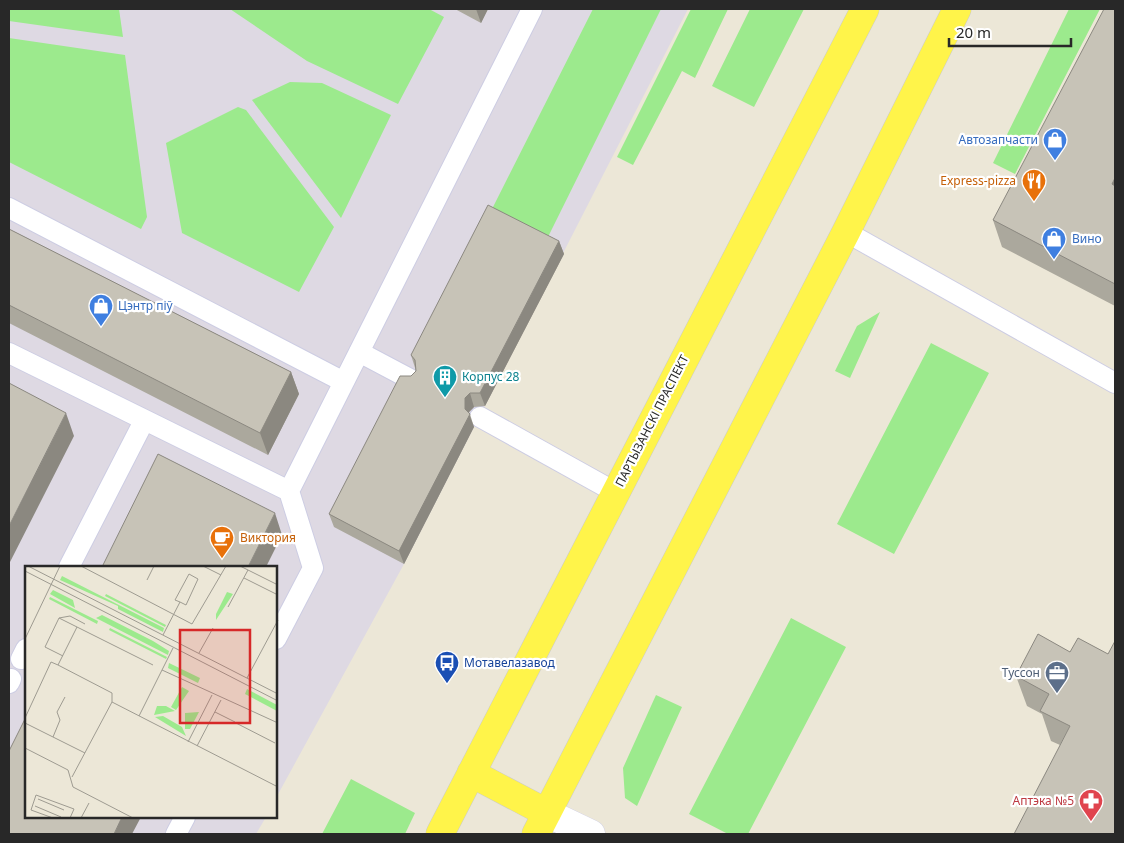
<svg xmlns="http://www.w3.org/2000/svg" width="1124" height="843" viewBox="0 0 1124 843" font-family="'Noto Sans',sans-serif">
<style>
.industrial{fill:#ded9e3}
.green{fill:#9cea8d}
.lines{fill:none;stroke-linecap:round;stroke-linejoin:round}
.lane-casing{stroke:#cdcde3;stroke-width:22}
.street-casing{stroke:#cdcde3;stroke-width:29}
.primary-casing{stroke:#cbcbcb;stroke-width:29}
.lane{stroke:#fff;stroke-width:20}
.street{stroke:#fff;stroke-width:28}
.primary{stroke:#fff44a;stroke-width:28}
.wall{fill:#aba89d}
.shaded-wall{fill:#8b8880}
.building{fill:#c7c3b7;stroke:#8b8880}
.labels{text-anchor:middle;stroke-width:4.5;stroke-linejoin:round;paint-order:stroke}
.shop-label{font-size:12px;fill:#366cbe;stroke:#fff;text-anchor:start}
.food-label{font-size:12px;fill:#c56008;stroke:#fff;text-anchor:end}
.culture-label{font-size:12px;fill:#0d838f;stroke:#fff;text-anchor:start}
.street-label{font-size:12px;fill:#282828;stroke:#fff}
.transit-label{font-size:12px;fill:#164399;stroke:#fff;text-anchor:start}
.service-label{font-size:12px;fill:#4e5e75;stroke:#fff;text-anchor:end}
.health-label{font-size:12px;fill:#be3a42;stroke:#fff;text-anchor:end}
.inset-road{fill:none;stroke:#9e9b91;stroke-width:1}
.view{fill:#d62828;fill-opacity:0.15;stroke:#d62828;stroke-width:2.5}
.inset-edge{fill:none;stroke:#282828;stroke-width:2.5}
</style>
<rect width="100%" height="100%" fill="#ece7d7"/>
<path class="industrial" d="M 9,9 L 688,9 L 404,564 L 276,798 L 276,567 L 26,567 L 26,817 L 266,817 L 256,834 L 9,834 Z"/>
<path class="green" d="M 9,9 L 119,9 L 123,37 L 9,21 Z
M 230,9 L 429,9 L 444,17 L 398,104 L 307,61 Z
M 593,9 L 661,9 L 547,239 L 491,211 Z
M 691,9 L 728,9 L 695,78 L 682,71 L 633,165 L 617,157 Z
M 750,9 L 804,9 L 754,107 L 712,86 Z
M 1069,9 L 1100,9 L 1015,174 L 993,163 Z
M 9,38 L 125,55 L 147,217 L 141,229 L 9,162 Z
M 290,82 L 322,83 L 391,115 L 341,218 L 252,100 Z
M 238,107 L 246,110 L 334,227 L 299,292 L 182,233 L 166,143 Z
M 880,312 L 850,378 L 835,371 L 857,326 Z
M 931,343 L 989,373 L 894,554 L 837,524 Z
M 791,618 L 846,647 L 748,834 L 728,834 L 689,814 Z
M 656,695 L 682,707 L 637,806 L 625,798 L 623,768 Z
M 351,779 L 415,813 L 405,834 L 322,834 Z"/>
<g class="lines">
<defs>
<path id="lane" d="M 9,208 L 344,382
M 846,232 L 1115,383
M 359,352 L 410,379
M 9,353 L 289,491
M 480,417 L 615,492
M 69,567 L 144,421
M 276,639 L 313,568 L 289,491 L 532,9
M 21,659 L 26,649
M 9,683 L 11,679
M 176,834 L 185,817"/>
<path id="street" d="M 547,813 L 591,834"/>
<path id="primary" d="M 471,773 L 547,813
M 440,834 L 865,9
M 536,834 L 846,232 L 957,9"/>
</defs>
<use href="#lane" class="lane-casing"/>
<use href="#street" class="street-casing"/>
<use href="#primary" class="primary-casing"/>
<use href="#lane" class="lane"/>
<use href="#street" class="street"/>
<use href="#primary" class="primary"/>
</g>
<path class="wall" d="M 455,9 L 488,9 L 481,23 Z
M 1115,9 L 1115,306 L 1002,247 L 993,220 Z
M 9,229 L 291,372 L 299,394 L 268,455 L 9,323 Z
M 559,241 L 564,254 L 485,406 L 474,407 L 469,412 L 470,414 L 474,427 L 404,564 L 334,527 L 329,514 L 411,376 L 416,371 L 411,355 Z
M 1070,652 L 1108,654 L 1060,745 L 1051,741 L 1042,714 L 1027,706 L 1016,676 Z"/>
<path class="shaded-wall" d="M 476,9 L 488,9 L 481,23 Z
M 1115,178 L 1115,193 L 1112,184 Z
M 559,241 L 564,254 L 485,406 L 480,393 Z
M 291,372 L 299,394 L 268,455 L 260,433 Z
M 470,393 L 474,407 L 469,412 L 469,414 L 474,427 L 404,564 L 399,551 L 465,409 L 465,398 Z
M 66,413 L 74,436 L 9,564 L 9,526 Z
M 275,513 L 282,535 L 266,567 L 248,567 Z
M 122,817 L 141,817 L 132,834 L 114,834 Z"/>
<path class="building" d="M 1104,9 L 1115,9 L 1115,178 L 1112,184 L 1115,186 L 1115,284 L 993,220 Z
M 488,205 L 559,241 L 480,393 L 470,393 L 465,398 L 465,409 L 470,414 L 399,551 L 329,514 L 400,376 L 411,376 L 416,371 L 415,360 L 411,355 Z
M 9,229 L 291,372 L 260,433 L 9,305 Z
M 9,383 L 66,413 L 9,526 Z
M 158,454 L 275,513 L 248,567 L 102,567 Z
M 1038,634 L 1070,652 L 1078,638 L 1108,654 L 1115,641 L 1115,834 L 1014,834 L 1070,726 L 1040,711 L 1049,694 L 1016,676 Z
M 26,717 L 26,817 L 122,817 L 114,834 L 9,834 L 9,751 Z"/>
<defs>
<symbol id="shop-pin" viewBox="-11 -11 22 30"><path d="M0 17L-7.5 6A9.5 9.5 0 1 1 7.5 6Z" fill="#3f7fe0" stroke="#fff"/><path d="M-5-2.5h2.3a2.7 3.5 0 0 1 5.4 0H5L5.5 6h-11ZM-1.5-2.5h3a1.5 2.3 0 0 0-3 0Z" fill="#fff"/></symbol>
<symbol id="restaurant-pin" viewBox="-11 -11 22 30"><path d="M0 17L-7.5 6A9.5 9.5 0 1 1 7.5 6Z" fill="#e8710a" stroke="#fff"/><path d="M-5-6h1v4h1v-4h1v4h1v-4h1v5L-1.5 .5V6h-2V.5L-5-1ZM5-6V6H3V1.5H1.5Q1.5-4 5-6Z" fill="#fff"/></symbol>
<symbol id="building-pin" viewBox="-11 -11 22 30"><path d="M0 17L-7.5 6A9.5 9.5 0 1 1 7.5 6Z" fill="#0f9aa8" stroke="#fff"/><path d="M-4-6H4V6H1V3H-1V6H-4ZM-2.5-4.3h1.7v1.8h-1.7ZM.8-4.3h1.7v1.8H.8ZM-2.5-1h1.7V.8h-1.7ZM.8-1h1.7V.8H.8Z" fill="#fff"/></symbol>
<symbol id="cafe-pin" viewBox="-11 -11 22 30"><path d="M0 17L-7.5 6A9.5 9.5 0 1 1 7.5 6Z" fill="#e8710a" stroke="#fff"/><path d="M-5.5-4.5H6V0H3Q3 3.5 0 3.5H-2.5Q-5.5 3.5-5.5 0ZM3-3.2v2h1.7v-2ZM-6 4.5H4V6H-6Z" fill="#fff"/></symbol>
<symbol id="bus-pin" viewBox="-11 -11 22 30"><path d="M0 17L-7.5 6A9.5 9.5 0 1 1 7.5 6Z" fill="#1a4fb4" stroke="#fff"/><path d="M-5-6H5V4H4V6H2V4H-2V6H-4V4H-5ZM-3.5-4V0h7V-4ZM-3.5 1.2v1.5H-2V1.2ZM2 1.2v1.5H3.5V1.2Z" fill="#fff"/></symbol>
<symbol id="office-pin" viewBox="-11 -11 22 30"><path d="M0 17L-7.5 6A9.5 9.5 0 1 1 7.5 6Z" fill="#5c6f8a" stroke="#fff"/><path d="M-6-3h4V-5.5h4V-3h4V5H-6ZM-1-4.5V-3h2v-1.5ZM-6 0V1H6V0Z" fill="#fff"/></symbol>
<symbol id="pharmacy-pin" viewBox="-11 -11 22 30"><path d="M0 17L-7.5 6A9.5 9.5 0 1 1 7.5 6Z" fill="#e0444e" stroke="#fff"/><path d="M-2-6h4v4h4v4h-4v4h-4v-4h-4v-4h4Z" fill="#fff"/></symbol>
</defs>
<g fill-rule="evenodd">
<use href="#shop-pin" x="1041" y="126" width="28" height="38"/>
<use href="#restaurant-pin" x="1020" y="167" width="28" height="38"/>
<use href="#shop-pin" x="1040" y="225" width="28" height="38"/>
<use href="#shop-pin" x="87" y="292" width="28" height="38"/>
<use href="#building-pin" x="431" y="363" width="28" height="38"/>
<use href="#cafe-pin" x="208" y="524" width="28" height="38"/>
<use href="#bus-pin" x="433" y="649" width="28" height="38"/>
<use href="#office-pin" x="1043" y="659" width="28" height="38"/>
<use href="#pharmacy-pin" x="1077" y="787" width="28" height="38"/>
</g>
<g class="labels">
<g class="shop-label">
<text x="1038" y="144" text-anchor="end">Автозапчасти</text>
<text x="1072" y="243">Вино</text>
<text x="118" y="310">Цэнтр піў</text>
</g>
<g class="food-label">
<text x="1016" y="185">Express-pizza</text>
<text x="240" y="542" text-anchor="start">Виктория</text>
</g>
<g class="culture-label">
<text x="462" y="381">Корпус 28</text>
</g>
<g class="street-label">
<text transform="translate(652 421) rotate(-63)" y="4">ПАРТЫЗАНСКІ ПРАСПЕКТ</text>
</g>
<g class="transit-label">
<text x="464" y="667">Мотавелазавод</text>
</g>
<g class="service-label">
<text x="1040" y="677">Туссон</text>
</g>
<g class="health-label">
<text x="1074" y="805">Аптэка №5</text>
</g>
</g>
<g transform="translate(25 566)">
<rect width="252" height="252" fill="#ece7d7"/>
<path d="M 37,10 L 139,62 L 138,66 L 93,43 L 93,40 L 35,14 ZM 28,24 L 48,34 L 50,42 L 25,28 ZM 202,26 L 208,28 L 191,54 L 191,48 ZM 81,28 L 141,59 L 140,61 L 80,30 ZM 25,31 L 73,55 L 72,58 L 24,33 ZM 77,49 L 128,75 L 144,85 L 143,89 L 71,52 ZM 85,62 L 142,91 L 141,93 L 84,64 ZM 144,97 L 175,112 L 173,117 L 143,102 ZM 157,121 L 164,125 L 151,144 L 146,141 ZM 222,123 L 252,139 L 252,145 L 220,128 ZM 132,140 L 141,140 L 150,145 L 129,149 ZM 174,146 L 165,163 L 160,163 L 160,147 ZM 138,150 L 157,161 L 161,170 L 130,151 Z" fill="#9cea8d"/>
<path class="inset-road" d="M 3,0 L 253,128M 56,0 L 167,58 L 201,0M 178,0 L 196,9M 215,0 L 253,19M 0,5 L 253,135M 219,12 L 253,29M 122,14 L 129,0M 203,41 L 223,4M 34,52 L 45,50 L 60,58M 138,69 L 155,36 L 150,34 L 164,8 L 173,13 L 161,39 L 155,36M 0,73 L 35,0M 148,82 L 137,104 L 253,157M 174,87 L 188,62M 38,90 L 20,81 L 34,52 L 128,99M 33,99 L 87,127 L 87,136M 222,112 L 253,54M 190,146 L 210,156M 114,150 L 137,104M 0,152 L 26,96 L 33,99 L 52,61M 0,157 L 60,187M 211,157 L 250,177M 28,171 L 35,154 L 32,146 L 40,131M 163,176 L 187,129M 172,180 L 196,134M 0,182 L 43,204 L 48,221 L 108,252M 47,211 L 87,136 L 253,221M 13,233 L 39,244M 10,240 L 36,251M 28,252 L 6,244 L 11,229 L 49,243 L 45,252M 56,252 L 64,237"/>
<path class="view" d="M 155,64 L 225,64 L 225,157 L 155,157 Z"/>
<rect width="252" height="252" class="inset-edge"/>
</g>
<rect width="1124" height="843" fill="none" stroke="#282828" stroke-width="20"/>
<path d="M949 38v8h122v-8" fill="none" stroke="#282828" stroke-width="2.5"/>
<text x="956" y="38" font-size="15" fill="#282828" stroke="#ffffff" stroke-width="4" paint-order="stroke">20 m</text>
</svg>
